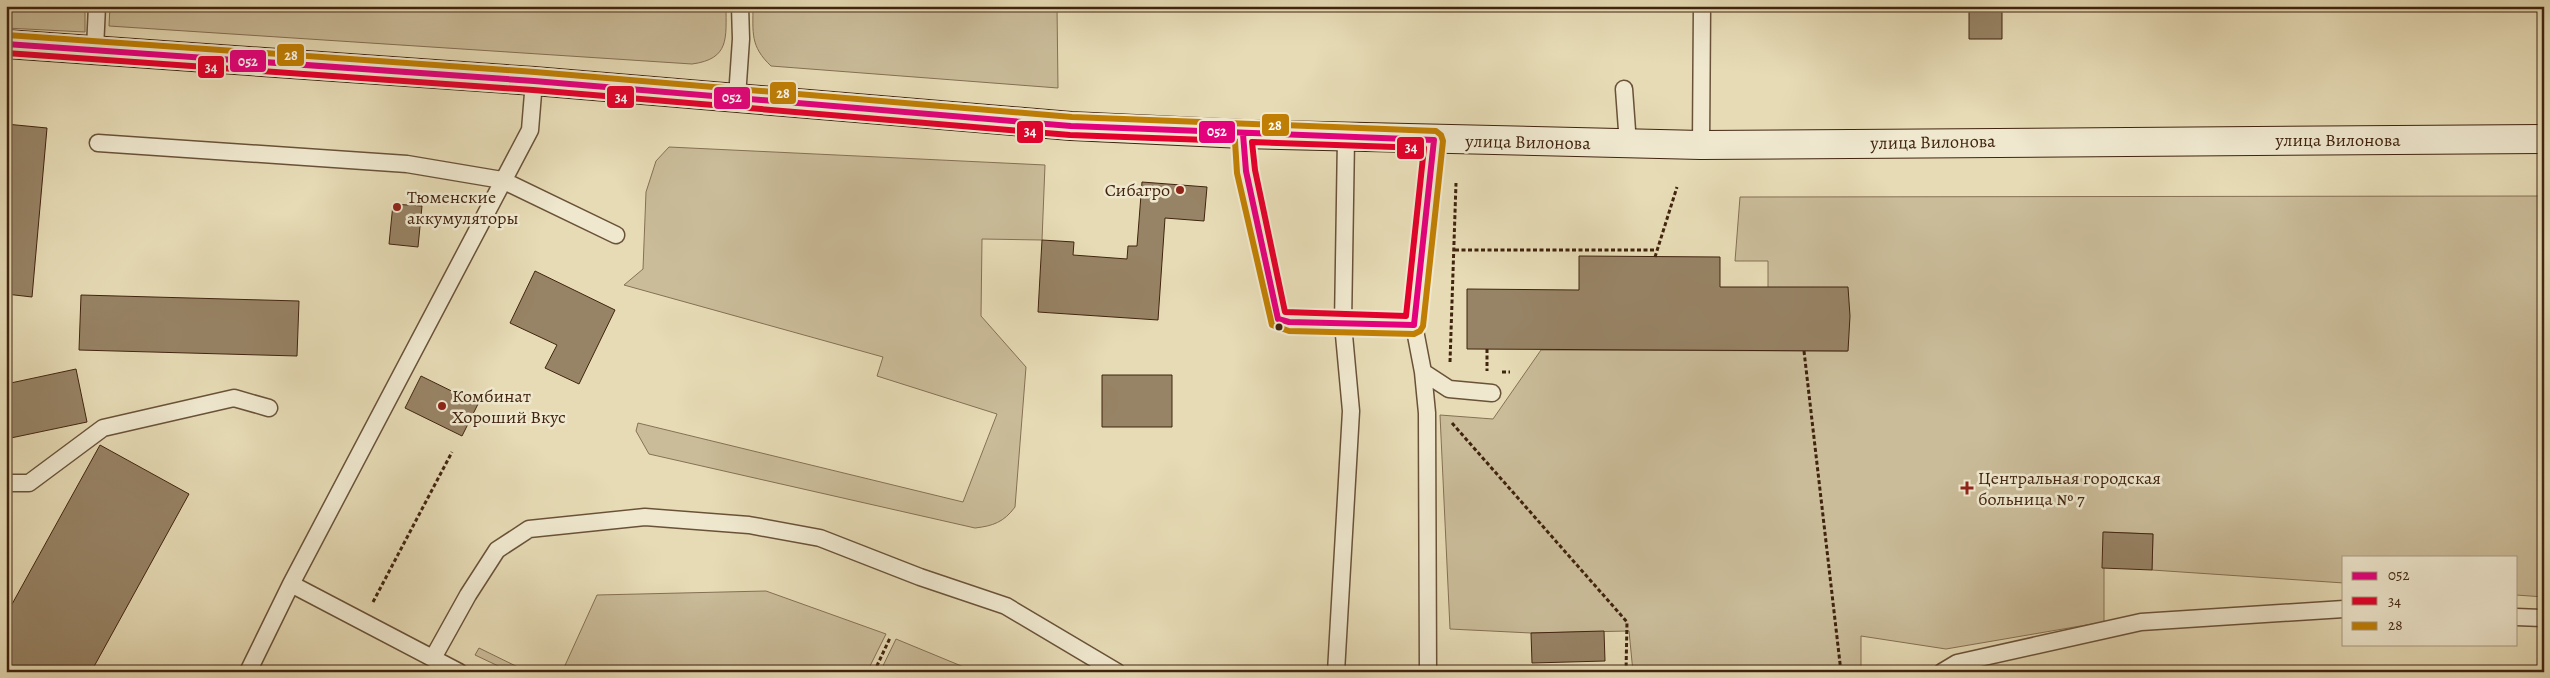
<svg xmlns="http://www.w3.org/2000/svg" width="2550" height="678" viewBox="0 0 2550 678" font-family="Alegreya,serif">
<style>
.green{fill:#cabc99;stroke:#867054}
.building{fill:#978365;stroke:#41240f}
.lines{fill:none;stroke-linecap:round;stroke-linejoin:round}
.lane-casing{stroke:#6a5238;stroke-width:19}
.secondary-casing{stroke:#41240f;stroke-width:30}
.path{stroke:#41240f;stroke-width:3;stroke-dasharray:4 2.5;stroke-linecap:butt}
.lane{stroke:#efe8cf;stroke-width:16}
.secondary{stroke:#efe8cf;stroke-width:28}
.bus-1-casing{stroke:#efe8cf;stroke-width:10}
.bus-2-casing{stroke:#efe8cf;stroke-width:10}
.bus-3-casing{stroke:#efe8cf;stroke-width:10}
.bus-1{stroke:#e5007d;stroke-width:6}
.bus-2{stroke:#e4002b;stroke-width:6}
.bus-3{stroke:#c07f04;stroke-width:6}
.poi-dot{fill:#8f2418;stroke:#efe8cf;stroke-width:2}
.bus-dot{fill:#41240f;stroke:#efe8cf;stroke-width:2}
.labels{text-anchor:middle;stroke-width:5;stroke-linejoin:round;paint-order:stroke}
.street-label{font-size:18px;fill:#41240f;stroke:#efe8cf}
.poi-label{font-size:18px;fill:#41240f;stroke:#efe8cf;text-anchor:start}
.line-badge{stroke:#efe8cf;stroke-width:2}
.badge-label{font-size:14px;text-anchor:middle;font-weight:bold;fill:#fff}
</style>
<rect width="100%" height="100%" fill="#e6dbb5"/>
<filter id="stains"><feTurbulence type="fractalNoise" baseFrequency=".004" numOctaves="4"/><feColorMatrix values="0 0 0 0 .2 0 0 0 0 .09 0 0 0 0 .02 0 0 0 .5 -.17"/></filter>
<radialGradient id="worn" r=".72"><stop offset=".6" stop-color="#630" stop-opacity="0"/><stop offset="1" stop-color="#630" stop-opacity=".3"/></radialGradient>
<path class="green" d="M 6,6 L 85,6 L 85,32 L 6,28 Z
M 110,6 L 726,6 C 726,38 730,59 692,64 L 109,26 Z
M 753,6 L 1057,6 L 1058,88 L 771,66 C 750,46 753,33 753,6 Z
M 669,147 L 1045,165 L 1042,240 L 982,239 L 981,316 L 1026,367 L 1015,507 C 1004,522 993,526 975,528 L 649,454 L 636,431 L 638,423 L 963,502 L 997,414 L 877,376 L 883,357 L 624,285 L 643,269 L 646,192 L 656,161 Z
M 2544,196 L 2544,597 L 2516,595 L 2516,557 L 2344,557 L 2344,583 L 2152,570 L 2153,534 L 2104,532 L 2104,622 L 1946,649 L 1861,636 L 1861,672 L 1633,672 L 1629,631 L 1531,633 L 1450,629 L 1440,415 L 1493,419 L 1541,350 L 1847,351 L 1768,287 L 1768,261 L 1735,261 L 1740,197 Z
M 766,591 L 886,634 L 867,672 L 562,672 L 597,595 Z
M 896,639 L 976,672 L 880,672 Z
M 479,648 L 528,672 L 511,672 L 475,655 Z"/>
<path class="building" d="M 2002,8 L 2002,39 L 1969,39 L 1969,9 Z
M 6,124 L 47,128 L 32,297 L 6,294 Z
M 1142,182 L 1207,187 L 1204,221 L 1165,218 L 1158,320 L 1038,312 L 1042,240 L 1074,242 L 1073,255 L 1127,259 L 1128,246 L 1137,246 Z
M 393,204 L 422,206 L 418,247 L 389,244 Z
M 1579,256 L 1720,257 L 1720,287 L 1848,287 L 1850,316 L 1848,351 L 1467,349 L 1467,289 L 1579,290 Z
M 535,271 L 615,310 L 579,384 L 545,368 L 557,345 L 510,323 Z
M 81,295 L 299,301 L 297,356 L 79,350 Z
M 76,369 L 87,422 L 6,439 L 6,384 Z
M 1102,375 L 1172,375 L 1172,427 L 1102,427 Z
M 421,376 L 478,404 L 462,436 L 405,408 Z
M 100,445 L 189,494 L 91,672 L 6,672 L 6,615 Z
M 2103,532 L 2153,534 L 2152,570 L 2102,568 Z
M 1604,631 L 1605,661 L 1532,663 L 1531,633 Z"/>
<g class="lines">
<defs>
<path id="lane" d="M 95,49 L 97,6
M 1624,89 L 1628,144
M 737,97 L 741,39 L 740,6
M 1243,134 L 1246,171 L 1278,319 C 1315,328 1374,324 1414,325 L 1434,140
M 98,143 L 407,164 L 502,180 L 616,235
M 1701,145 L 1702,6
M 1414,325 L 1423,372 L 1427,413 L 1428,672
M 1423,372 L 1449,389 L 1492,393
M 6,483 L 29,483 L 103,428 L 234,398 L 269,408
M 291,584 L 459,672
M 2516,617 L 2544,618
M 433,658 L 468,595 L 497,550 L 529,529 L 645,517 L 749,525 L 820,538 L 920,577 L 1006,606 L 1117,672
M 248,672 L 291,584 L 530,130 L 534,81
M 1336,672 L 1351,411 L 1343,324 L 1346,138
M 1942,672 L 1957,663 L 2141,622 L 2344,609"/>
<path id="secondary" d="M 6,44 L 534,81 L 1071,126 L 1243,134 L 1701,145 L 2544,139"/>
</defs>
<use href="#lane" class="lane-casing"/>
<use href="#secondary" class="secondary-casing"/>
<path class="path" d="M 1455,250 L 1656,250
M 1655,257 L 1677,187
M 1487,349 L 1487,371
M 1804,351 L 1841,672
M 1450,362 L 1456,183
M 1502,372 L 1510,372
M 1452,423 L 1627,622 L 1626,672
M 373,602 L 452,452
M 874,672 L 890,638"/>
<use href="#lane" class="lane"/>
<use href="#secondary" class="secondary"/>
<defs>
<path id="bus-1" d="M 6,44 L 534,81 L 1071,126 L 1434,140 L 1414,325 L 1289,322 L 1278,319 L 1246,171 L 1243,134"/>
<path id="bus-2" d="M 6,53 L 533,90 L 1070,135 L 1235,141
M 1252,142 L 1424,148 L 1406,316 L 1285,312 L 1255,170 Z"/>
<path id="bus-3" d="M 7,35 L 535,72 L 1072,117 L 1436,131 L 1441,135 L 1443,141 L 1423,326 L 1420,331 L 1414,334 L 1289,331 L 1272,325 L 1237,173 L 1235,141"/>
</defs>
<use href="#bus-1" class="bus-1-casing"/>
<use href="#bus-2" class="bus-2-casing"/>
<use href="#bus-3" class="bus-3-casing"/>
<use href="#bus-1" class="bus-1"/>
<use href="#bus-2" class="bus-2"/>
<use href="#bus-3" class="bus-3"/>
</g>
<g class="poi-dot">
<circle cx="1180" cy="190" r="5"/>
<circle cx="397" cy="207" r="5"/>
<circle cx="442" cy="406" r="5"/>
<path d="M1964.5 480.5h5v5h5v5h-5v5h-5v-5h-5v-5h5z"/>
</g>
<circle class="bus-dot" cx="1279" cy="327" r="4.5"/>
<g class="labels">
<g class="street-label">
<text x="2338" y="146">улица Вилонова</text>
<text transform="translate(1528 142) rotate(1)" y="6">улица Вилонова</text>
<text transform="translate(1933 142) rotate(-1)" y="6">улица Вилонова</text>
</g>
<g class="poi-label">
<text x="1170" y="196" text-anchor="end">Сибагро</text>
<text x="407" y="203">Тюменские<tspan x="407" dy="21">аккумуляторы</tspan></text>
<text x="452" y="402">Комбинат<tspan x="452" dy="21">Хороший Вкус</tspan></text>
<text x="1978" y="484">Центральная городская<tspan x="1978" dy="21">больница № 7</tspan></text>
</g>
</g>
<g class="line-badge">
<rect x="276" y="43" width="29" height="24" rx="5" fill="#c07f04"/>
<rect x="229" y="49" width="38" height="24" rx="5" fill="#e5007d"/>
<rect x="197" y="55" width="28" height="24" rx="5" fill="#e4002b"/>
<rect x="769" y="81" width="28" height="24" rx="5" fill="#c07f04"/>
<rect x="606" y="85" width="29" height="24" rx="5" fill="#e4002b"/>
<rect x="713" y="86" width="38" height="24" rx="5" fill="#e5007d"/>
<rect x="1261" y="113" width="29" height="24" rx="5" fill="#c07f04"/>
<rect x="1198" y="120" width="38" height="24" rx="5" fill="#e5007d"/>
<rect x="1016" y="120" width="28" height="24" rx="5" fill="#e4002b"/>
<rect x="1396" y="136" width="29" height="24" rx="5" fill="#e4002b"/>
</g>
<g class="badge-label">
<text x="291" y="60">28</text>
<text x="248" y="66">052</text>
<text x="211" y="72">34</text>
<text x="783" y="98">28</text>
<text x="621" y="102">34</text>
<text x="732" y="102">052</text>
<text x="1275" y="130">28</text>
<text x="1217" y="136">052</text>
<text x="1030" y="136">34</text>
<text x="1411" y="152">34</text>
</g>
<rect width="2550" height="678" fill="none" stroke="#e6dbb5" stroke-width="25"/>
<rect x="8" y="8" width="2535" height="663" fill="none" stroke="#41240f" stroke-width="2.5"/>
<rect x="12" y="12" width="2525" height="653" fill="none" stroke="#41240f"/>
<rect x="2342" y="556" width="175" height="90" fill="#efe8cf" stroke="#a99a82"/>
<rect x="2352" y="572" width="25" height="8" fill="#e5007d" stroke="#a99a82"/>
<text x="2388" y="580" font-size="15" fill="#41240f">052</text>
<rect x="2352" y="597" width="25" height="8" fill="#e4002b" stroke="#a99a82"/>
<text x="2388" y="606" font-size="15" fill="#41240f">34</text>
<rect x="2352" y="622" width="25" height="8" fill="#c07f04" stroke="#a99a82"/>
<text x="2388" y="630" font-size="15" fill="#41240f">28</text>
<rect width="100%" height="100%" filter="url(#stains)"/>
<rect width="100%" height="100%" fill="url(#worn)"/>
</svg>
